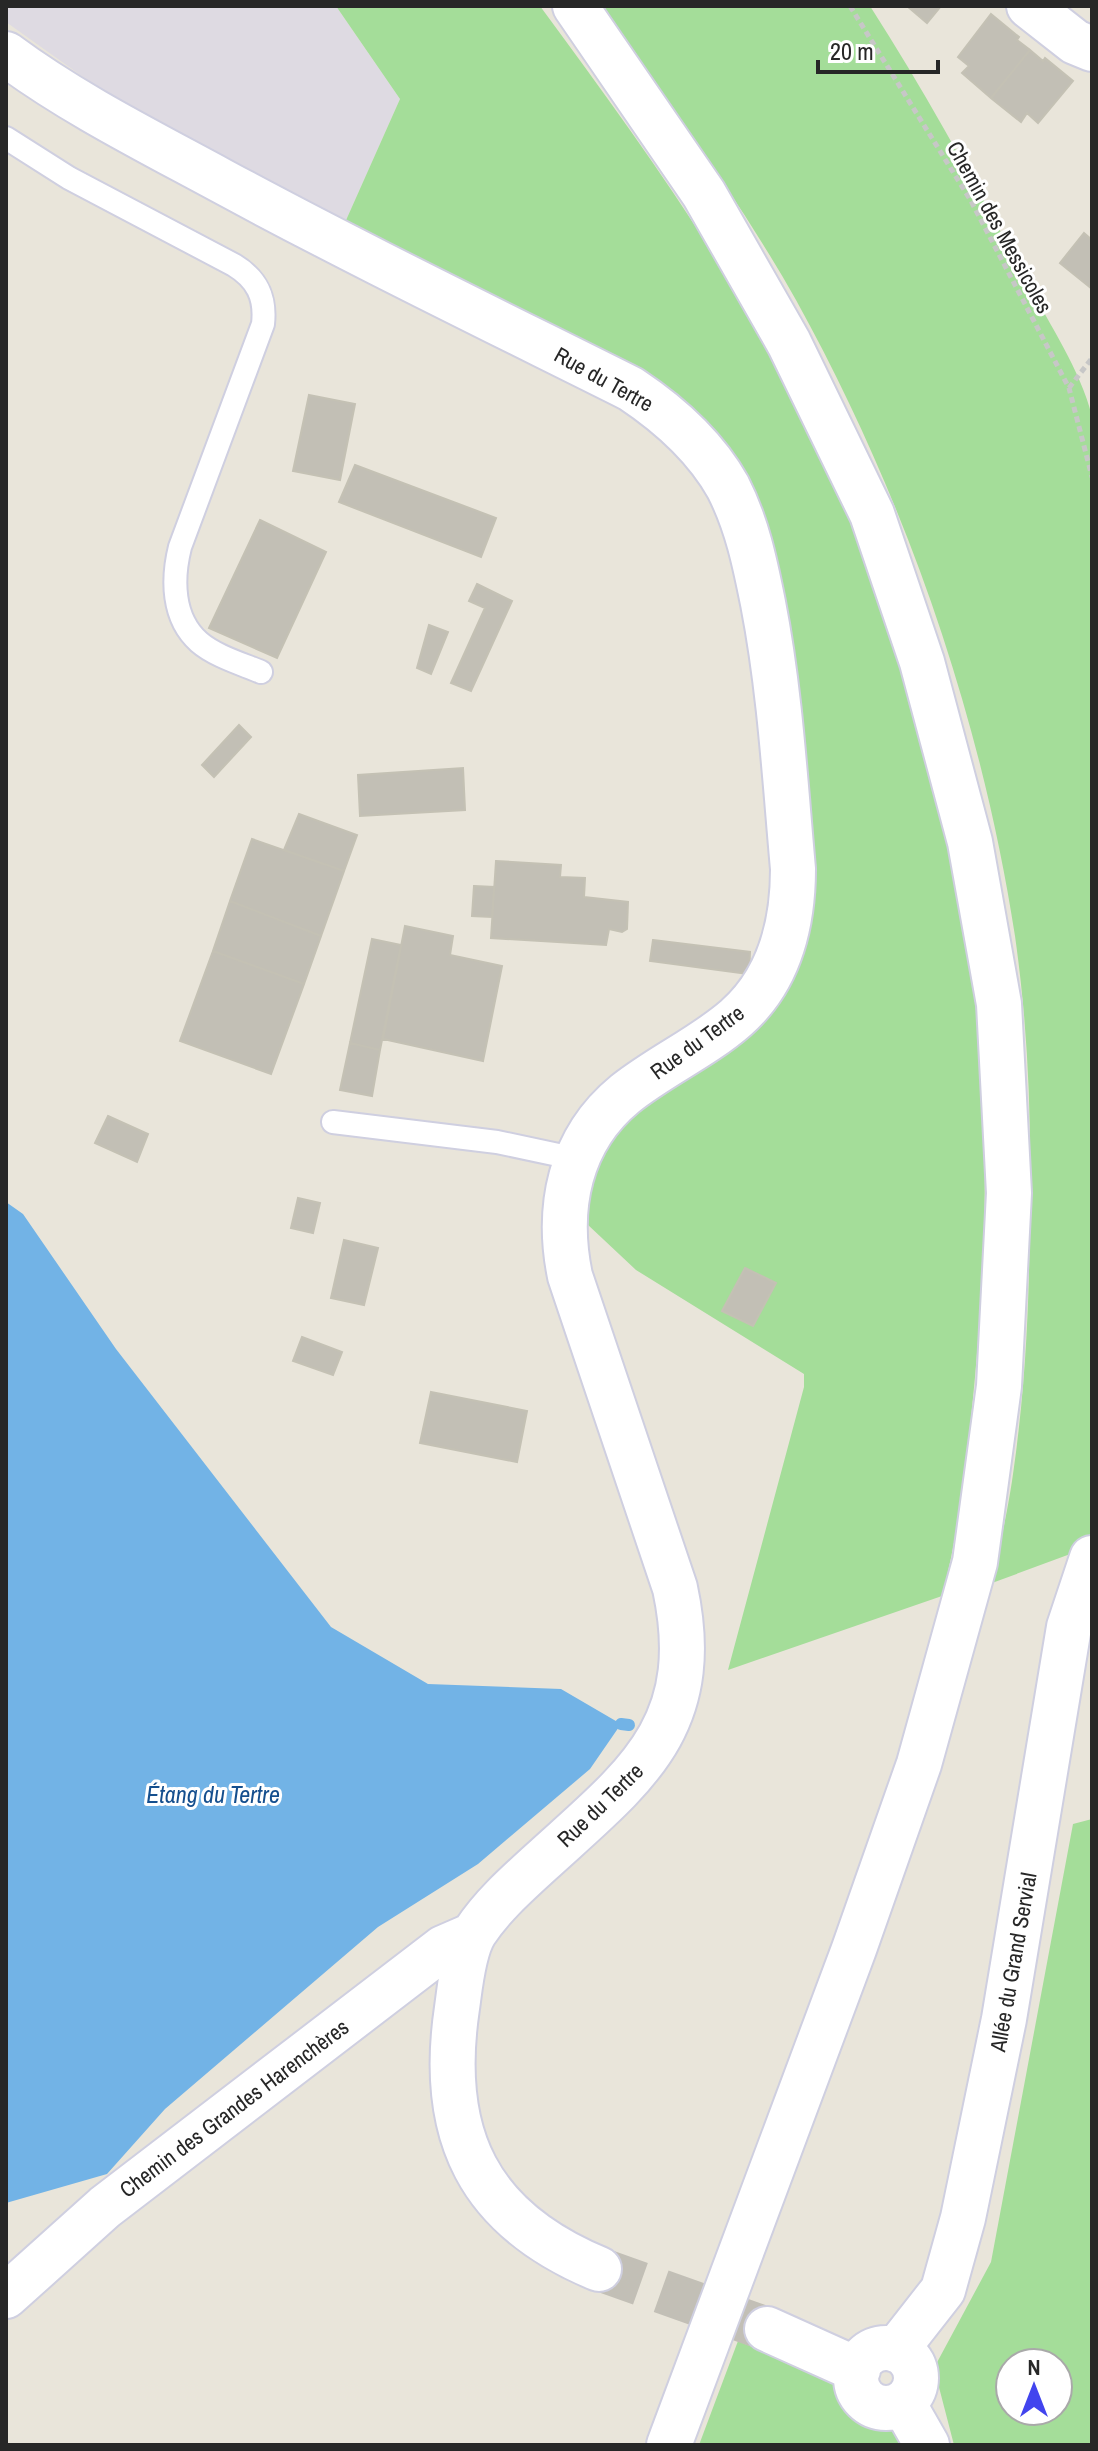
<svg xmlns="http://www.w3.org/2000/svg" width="1098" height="2451" viewBox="0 0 1098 2451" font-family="'Archivo Narrow',sans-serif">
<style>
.industrial{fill:#dedae2}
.green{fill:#a4dd99;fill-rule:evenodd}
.water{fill:#72b3e6}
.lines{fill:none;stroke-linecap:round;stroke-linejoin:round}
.stream{stroke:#72b3e6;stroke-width:12}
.building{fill:#c2bfb5;stroke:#c4c1b4;stroke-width:2}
.street-tunnel{stroke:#c2bfb6;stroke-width:44;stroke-dasharray:44 22;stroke-linecap:butt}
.lane-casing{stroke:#cfcfe0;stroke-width:26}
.street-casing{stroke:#cfcfe0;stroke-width:48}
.secondary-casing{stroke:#cfcfe0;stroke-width:48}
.path{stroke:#c7c7c7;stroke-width:5;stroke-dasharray:6 4;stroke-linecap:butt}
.lane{stroke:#fff;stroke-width:22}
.street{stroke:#fff;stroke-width:44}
.secondary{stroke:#fff;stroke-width:44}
.labels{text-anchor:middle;stroke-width:6;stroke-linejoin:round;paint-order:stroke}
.street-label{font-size:22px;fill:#272727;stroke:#fff}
.water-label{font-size:24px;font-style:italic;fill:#154f8e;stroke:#fff}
</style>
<rect width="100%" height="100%" fill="#e9e5da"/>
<path class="industrial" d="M 6,6 L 336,6 L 400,99 L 343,227 L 152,126 L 6,22 Z"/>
<path class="green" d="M 336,6 L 540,6 C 626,123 712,240 780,369 C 795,396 807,425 820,454 C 850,518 879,584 899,652 C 908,682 915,713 923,743 C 945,828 965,914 975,1002 C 990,1127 986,1252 975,1377 C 968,1451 961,1524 942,1596 L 728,1670 L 804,1387 L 804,1374 L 636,1270 L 587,1224 L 582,1205 L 594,1155 L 793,953 L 742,480 L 343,227 L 400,99 Z
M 598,6 L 870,6 C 928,96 978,189 1028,283 C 1050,326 1080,369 1092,416 L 1092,1546 L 992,1583 C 1000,1544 1009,1506 1014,1467 C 1027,1375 1030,1282 1030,1189 C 1031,1104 1027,1020 1015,936 C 981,715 904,495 796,300 C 738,197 667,102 598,6 Z
M 1092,1819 L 1092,2445 L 954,2445 L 934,2368 L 991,2262 L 1073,1824 ZM 1058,2363 L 1058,2411 L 1010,2411 L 1010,2363 Z
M 738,2341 L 832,2381 L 878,2417 L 908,2445 L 699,2445 Z"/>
<path class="water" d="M 6,1202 L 23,1214 L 116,1349 L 331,1627 L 428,1684 L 561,1689 L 621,1724 L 590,1769 L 478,1864 L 378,1927 L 165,2109 L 107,2174 L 6,2203 Z"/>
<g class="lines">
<path class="stream" d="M 621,1724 L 629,1725"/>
</g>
<path class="building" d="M 907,6 L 941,6 L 927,23 Z
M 991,14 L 1019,37 L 1017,40 L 1030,50 L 991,98 L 962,73 L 969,66 L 958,57 Z
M 1030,50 L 1043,61 L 1045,58 L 1073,81 L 1038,123 L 1027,113 L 1021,122 L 991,98 Z
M 1084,233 L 1092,240 L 1092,289 L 1060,263 Z
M 309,395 L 355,404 L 340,480 L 293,471 Z
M 355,465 L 496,518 L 481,557 L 339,502 Z
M 260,520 L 326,552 L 277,658 L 209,628 Z
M 477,584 L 512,601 L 471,691 L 451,683 L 485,608 L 469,601 Z
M 429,625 L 448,632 L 431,674 L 417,668 Z
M 239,725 L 251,737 L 214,777 L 202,765 Z
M 463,768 L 465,810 L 360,816 L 358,775 Z
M 299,814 L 357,835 L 344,871 L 284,850 Z
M 252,839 L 344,871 L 321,936 L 230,901 Z
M 496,861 L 561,865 L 560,877 L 585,878 L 584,897 L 628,902 L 627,929 L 622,932 L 609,929 L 606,945 L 491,938 Z
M 474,886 L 494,887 L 492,917 L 472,916 Z
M 230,901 L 321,936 L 304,984 L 213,951 Z
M 405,926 L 453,936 L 450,955 L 502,966 L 483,1061 L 383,1039 Z
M 372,939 L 401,945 L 380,1050 L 350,1043 Z
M 653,940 L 750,952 L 749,974 L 650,961 Z
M 213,951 L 304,984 L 271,1074 L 180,1041 Z
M 350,1043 L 380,1050 L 372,1096 L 340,1090 Z
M 108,1116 L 148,1134 L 137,1162 L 95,1143 Z
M 298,1198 L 320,1203 L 313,1233 L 291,1228 Z
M 344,1240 L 378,1248 L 364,1305 L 331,1298 Z
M 745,1268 L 776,1283 L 753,1326 L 722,1311 Z
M 302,1337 L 342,1352 L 333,1375 L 293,1361 Z
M 431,1392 L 527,1411 L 517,1462 L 420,1443 Z"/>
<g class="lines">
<path class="street-tunnel" d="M 599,2269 L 767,2329"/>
<defs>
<path id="lane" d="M 6,138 L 69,178 L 234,265 C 257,279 266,297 263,324 L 180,547 C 172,579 172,618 199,642 C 215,656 242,664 261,672
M 333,1122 L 497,1142 L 577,1159"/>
<path id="street" d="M 1029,6 L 1075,42 L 1092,49
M 6,54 C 72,103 148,141 220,180 C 355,253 493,320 631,389 C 670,415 705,446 728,487 C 747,524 755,563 763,603 C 780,690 785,780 793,869 C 793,924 780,979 736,1018 C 703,1047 660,1066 625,1094 C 569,1140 556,1208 570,1276 L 675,1588 C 705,1728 634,1777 541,1862 C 517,1884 493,1905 475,1932 C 463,1951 460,1987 457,2008 C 438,2135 478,2219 599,2269
M 6,2296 L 105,2207 L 443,1948 L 473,1935
M 767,2329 L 858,2370
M856 2378a30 30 0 1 1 60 0a30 30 0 1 1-60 0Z
M 896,2350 L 943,2290 L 963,2218 L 1004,2019 L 1069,1627 L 1092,1558
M 903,2403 L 927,2445"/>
<path id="secondary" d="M 575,6 L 704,194 L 789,343 L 872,514 L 922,662 L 970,842 L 999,1004 L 1009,1193 L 999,1386 L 975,1562 L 919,1764 L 854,1949 L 669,2445"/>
</defs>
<use href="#lane" class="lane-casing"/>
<use href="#street" class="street-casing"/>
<use href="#secondary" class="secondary-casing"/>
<path class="path" d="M 850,6 L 971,201 L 1069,388 L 1092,477
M 1069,388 L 1092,358"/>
<use href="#lane" class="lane"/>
<use href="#street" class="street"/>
<use href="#secondary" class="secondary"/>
</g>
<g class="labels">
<g class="street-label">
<text transform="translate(1000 227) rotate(61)" y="8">Chemin des Messicoles</text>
<text transform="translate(604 379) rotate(29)" y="8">Rue du Tertre</text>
<text transform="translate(697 1042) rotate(-36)" y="8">Rue du Tertre</text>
<text transform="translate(600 1805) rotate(-44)" y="8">Rue du Tertre</text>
<text transform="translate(1013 1962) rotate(-80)" y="8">Allée du Grand Servial</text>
<text transform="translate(234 2108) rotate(-37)" y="8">Chemin des Grandes Harenchères</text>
</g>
<g class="water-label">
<text x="213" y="1803">Étang du Tertre</text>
</g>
</g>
<rect width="1098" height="2451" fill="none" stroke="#272727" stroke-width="16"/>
<g transform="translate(1034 2387)"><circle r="38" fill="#ffffff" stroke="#a9a9a9" stroke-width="2"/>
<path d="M0-6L14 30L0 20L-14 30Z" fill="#4244ee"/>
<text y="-12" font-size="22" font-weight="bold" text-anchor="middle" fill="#272727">N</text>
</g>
<path d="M818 60v12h120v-12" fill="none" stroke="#272727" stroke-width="4"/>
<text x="830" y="60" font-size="24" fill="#272727" stroke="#ffffff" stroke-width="6" paint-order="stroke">20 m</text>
</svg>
